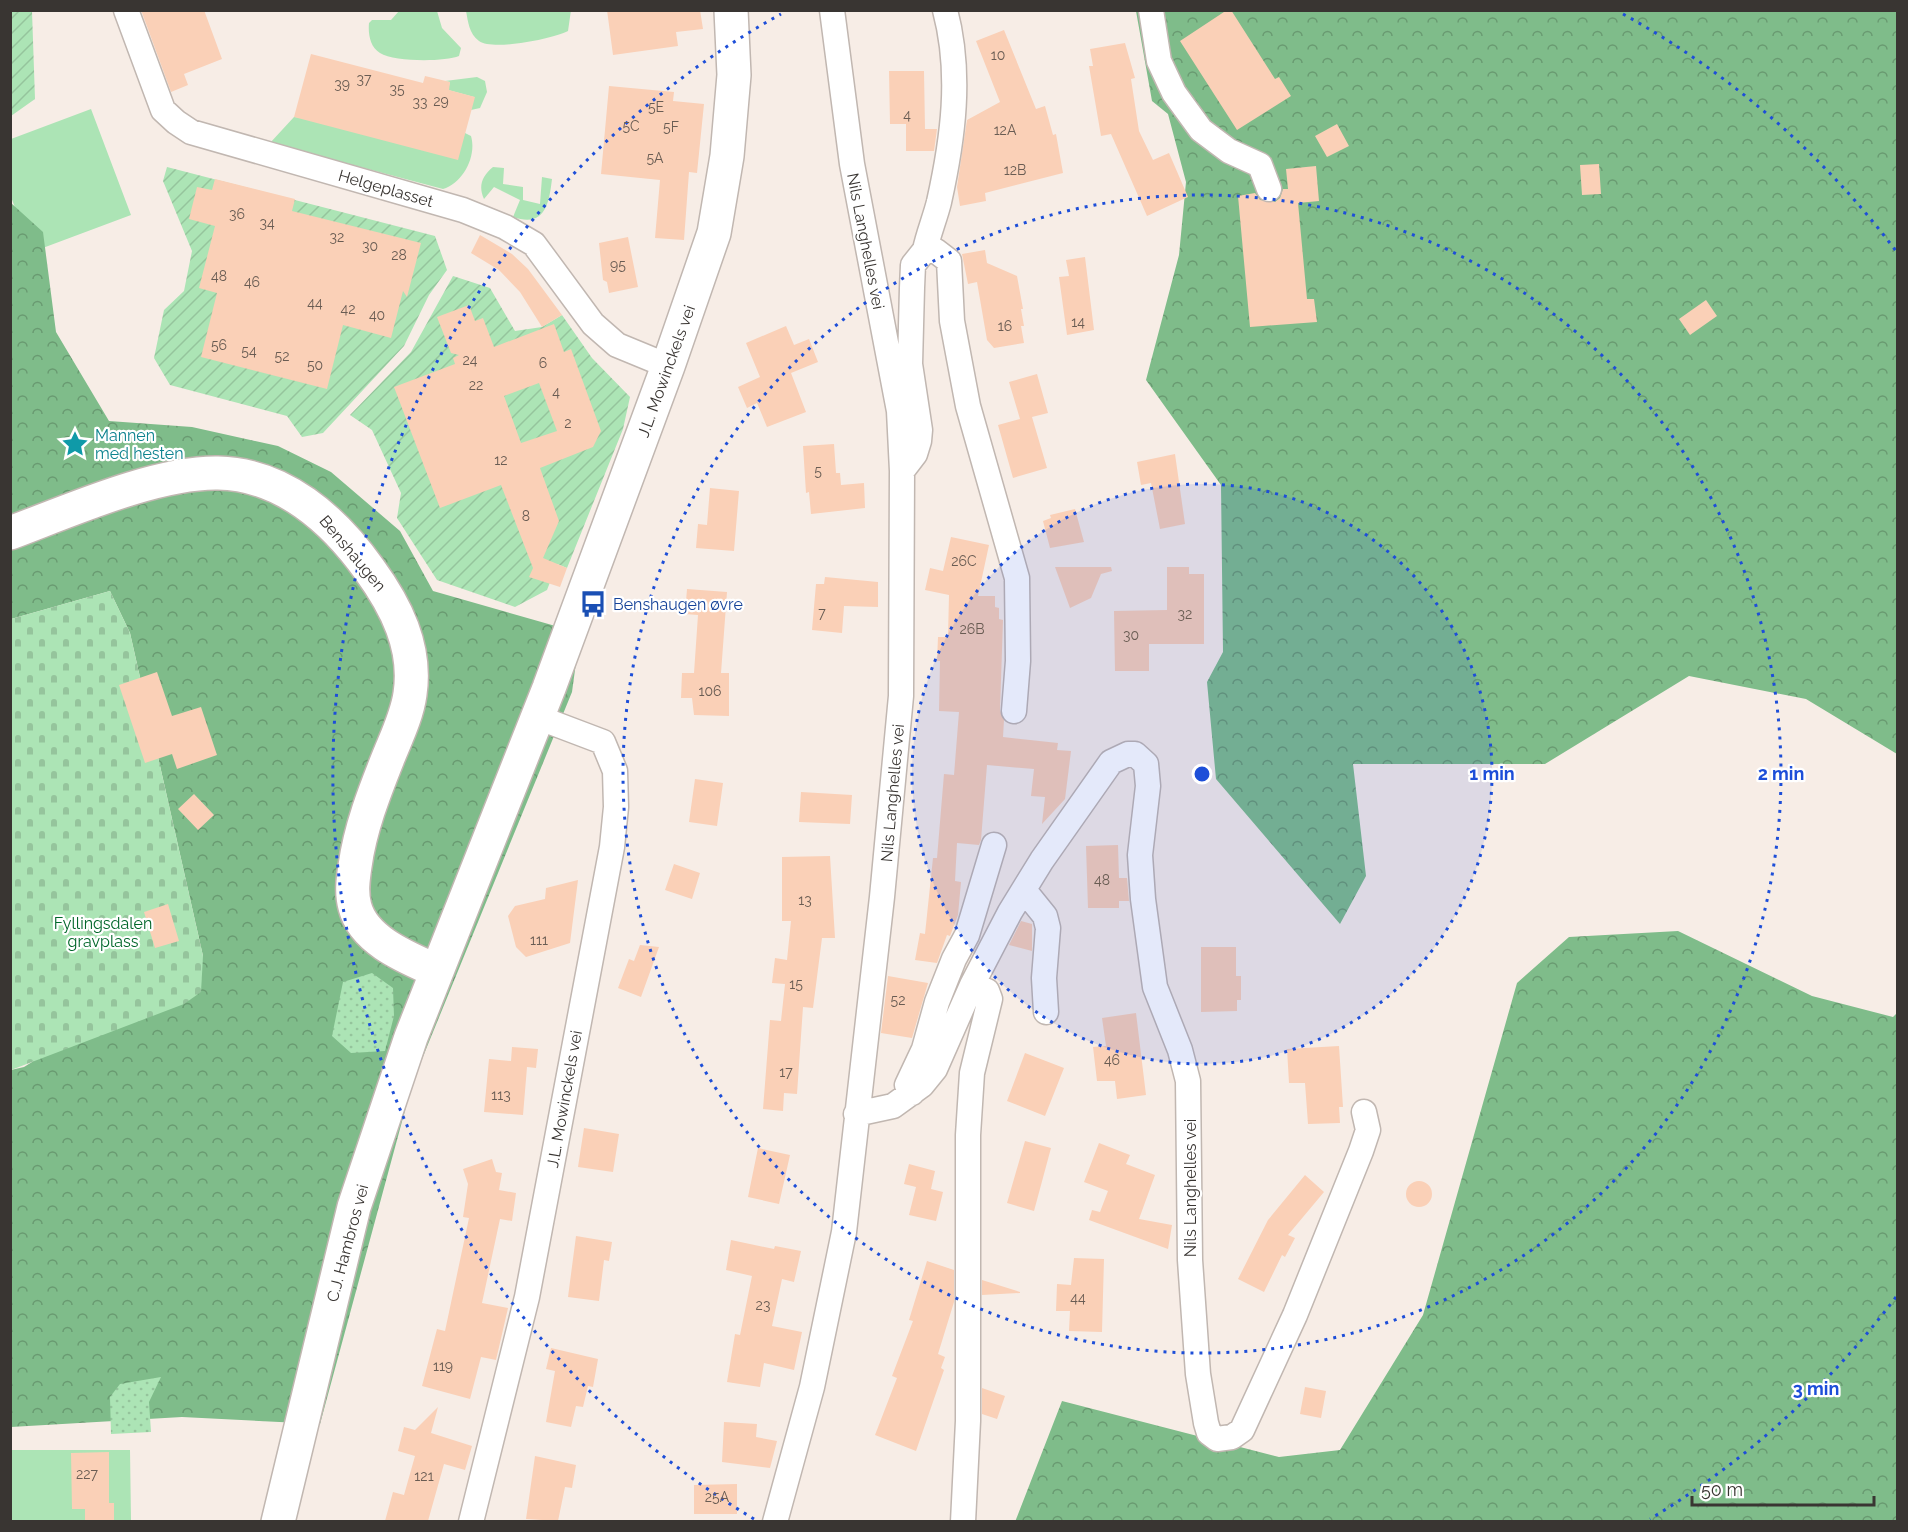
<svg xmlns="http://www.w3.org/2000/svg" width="1908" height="1532" viewBox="0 0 1908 1532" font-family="Raleway,sans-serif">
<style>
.grass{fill:#ace4b5}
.forest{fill:url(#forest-crowns)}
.cemetery{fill:url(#cemetery-stones)}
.park{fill:url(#park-dots)}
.garden{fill:url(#garden-furrows)}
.building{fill:#fad0b7;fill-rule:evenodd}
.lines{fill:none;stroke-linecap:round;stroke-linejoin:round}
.street-casing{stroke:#c1b7b1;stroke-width:27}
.secondary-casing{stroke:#c1b7b1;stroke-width:36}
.street{stroke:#fff;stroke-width:24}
.secondary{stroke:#fff;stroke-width:33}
.ring{fill:none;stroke:#1d4ed8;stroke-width:3;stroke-dasharray:3 6}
.labels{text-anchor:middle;stroke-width:4.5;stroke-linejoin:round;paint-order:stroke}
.number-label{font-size:14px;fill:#695c53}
.street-label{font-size:16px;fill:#393532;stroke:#fff}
.culture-label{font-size:16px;fill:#0d838f;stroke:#fff;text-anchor:start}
.transit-label{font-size:16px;fill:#164399;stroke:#fff;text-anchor:start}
.park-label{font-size:16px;fill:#006629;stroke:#fff}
.centre{fill:#1d4ed8;stroke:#fff;stroke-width:3}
.ring-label{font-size:18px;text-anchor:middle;font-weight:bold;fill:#1d4ed8;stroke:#fff;stroke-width:4.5;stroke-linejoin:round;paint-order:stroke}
</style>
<defs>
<pattern id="forest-crowns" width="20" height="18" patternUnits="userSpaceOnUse" patternTransform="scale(1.5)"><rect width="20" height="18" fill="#7fbc8a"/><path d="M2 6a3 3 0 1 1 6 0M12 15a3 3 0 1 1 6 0" fill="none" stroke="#699a71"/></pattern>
<pattern id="cemetery-stones" width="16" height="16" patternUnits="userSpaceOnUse" patternTransform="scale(1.5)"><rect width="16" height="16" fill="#ace4b5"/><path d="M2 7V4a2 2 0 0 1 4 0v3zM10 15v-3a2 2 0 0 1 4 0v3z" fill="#95c49c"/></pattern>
<pattern id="park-dots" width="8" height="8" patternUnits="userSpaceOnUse" patternTransform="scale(1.5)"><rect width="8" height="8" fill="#ace4b5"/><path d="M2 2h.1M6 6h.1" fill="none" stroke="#95c49c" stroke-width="1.8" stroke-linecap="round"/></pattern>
<pattern id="garden-furrows" width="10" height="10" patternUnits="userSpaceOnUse" patternTransform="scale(1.5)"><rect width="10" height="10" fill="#ace4b5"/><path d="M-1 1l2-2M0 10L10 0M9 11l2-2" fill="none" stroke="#95c49c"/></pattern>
</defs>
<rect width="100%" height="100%" fill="#f7ede6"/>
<path class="grass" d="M 571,10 L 568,31 C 552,39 493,51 479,41 C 469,34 468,21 466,11 Z
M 399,11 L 437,11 L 442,28 L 461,48 L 459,56 C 444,62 394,62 380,53 C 370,47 368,34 369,23 L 372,20 L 391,20 Z
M 477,77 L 485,81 L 487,92 L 480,108 L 471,110 L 474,97 L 448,90 L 450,82 L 445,81 Z
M 91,109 L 131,215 L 32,252 L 11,197 L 11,139 Z
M 294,117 L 465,133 L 471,136 C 477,156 463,183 443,189 L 270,143 Z
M 493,167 L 504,168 L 503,184 L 523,187 L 523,200 L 540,204 L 542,177 L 552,179 C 549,204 545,228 513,217 L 520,200 L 494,187 L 484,199 C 478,186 482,176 493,167 Z
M 11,1450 L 130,1450 L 131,1521 L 11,1522 Z"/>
<path class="forest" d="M 1136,11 L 1897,11 L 1897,754 L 1806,699 L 1689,676 L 1545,764 L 1353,764 L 1366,876 L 1340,924 L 1216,779 L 1207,682 L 1223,652 L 1221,485 L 1146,380 L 1179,255 L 1186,182 L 1168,114 L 1152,101 Z
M 11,203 L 43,232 L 56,332 L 109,421 L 192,427 L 278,446 L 331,472 L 400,531 L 433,591 L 580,633 L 572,692 L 413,1081 L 320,1424 L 182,1417 L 11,1427 L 11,1070 L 24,1067 L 203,956 L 130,633 L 110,591 L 11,619 Z
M 1678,931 L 1812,996 L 1893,1017 L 1897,1013 L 1897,1521 L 1015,1522 L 1062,1401 L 1279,1457 L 1340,1450 L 1423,1315 L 1517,983 L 1569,937 Z"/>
<path class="cemetery" d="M 110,591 L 130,633 L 203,956 L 201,992 L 184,1004 L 11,1070 L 11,619 Z"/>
<path class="park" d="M 372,973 L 393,988 L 394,1016 L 385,1051 L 351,1053 L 332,1036 L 343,982 Z
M 161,1377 L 149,1402 L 151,1432 L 111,1434 L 110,1397 L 120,1384 Z"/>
<path class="garden" d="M 11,10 L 32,11 L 35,99 L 11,116 Z
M 167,167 L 435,236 L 447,270 L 429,295 L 404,346 L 323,433 L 302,437 L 287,416 L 170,385 L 154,358 L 164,310 L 184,291 L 192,251 L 163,181 Z
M 453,276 L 490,288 L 515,331 L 542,327 L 562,315 L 592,358 L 630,397 L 623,429 L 567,568 L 557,564 L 547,590 L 515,607 L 437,580 L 397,518 L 401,493 L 372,430 L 350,415 L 411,352 Z"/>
<path class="building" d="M 141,10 L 204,10 L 222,59 L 184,74 L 188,85 L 171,92 Z
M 607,10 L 700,10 L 703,29 L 676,32 L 678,46 L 613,55 Z
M 1227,10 L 1231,10 L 1275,79 L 1279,77 L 1291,96 L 1237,130 L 1180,41 Z
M 1004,30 L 1036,109 L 1045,106 L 1053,135 L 1056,134 L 1063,173 L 985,193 L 986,201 L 960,206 L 957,187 L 967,120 L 1000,102 L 976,41 Z
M 1125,43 L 1135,78 L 1131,79 L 1139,131 L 1153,160 L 1169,153 L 1188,197 L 1147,216 L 1111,134 L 1101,136 L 1089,66 L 1093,66 L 1090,49 Z
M 311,54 L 423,83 L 425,76 L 450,82 L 449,90 L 475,97 L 458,160 L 294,117 Z
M 889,71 L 924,71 L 925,129 L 937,129 L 934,151 L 906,151 L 906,124 L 890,124 Z
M 609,86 L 674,92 L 673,101 L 704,104 L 697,173 L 689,172 L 684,240 L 655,238 L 660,180 L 601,174 Z
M 1337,124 L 1349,146 L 1327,157 L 1315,136 Z
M 1599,164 L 1601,194 L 1582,195 L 1580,165 Z
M 1316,166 L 1319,201 L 1298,203 L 1307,299 L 1314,299 L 1317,322 L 1250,327 L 1238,196 L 1255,193 L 1260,200 L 1275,202 L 1280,198 L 1283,189 L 1288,189 L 1286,169 Z
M 215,179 L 295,199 L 292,211 L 421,243 L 407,297 L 403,291 L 391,338 L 343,325 L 327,389 L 201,357 L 217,293 L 199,288 L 215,226 L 189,219 L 197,187 L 212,190 Z
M 480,235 L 512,254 L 528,269 L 562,315 L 542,327 L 520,292 L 499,270 L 471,253 Z
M 628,237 L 638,287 L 609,293 L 607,282 L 603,280 L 599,243 Z
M 985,250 L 987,263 L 1017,276 L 1023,309 L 1021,309 L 1024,326 L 1021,326 L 1024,343 L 994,348 L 987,340 L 977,282 L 968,284 L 962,254 Z
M 1085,257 L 1094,330 L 1067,335 L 1059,277 L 1069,276 L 1066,260 Z
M 1706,300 L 1717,316 L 1690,335 L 1679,319 Z
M 469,305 L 475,321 L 483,318 L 494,347 L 554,324 L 564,352 L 571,349 L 601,431 L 593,447 L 540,468 L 559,521 L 543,558 L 567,568 L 560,587 L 529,577 L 533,568 L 501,485 L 440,508 L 394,387 L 455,364 L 453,358 L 459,355 L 451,353 L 437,317 ZM 539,383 L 557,431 L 521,443 L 504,396 Z
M 786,326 L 794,345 L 809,339 L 818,362 L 791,373 L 806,412 L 767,427 L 757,403 L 747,408 L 738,387 L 760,377 L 746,343 Z
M 1037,374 L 1048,413 L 1032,417 L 1047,468 L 1013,478 L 998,425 L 1020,419 L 1009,382 Z
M 834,444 L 836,473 L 840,473 L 841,485 L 864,483 L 865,508 L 811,514 L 809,492 L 806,493 L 803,446 Z
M 1175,454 L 1185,524 L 1160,529 L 1151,483 L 1141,485 L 1137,462 Z
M 710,488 L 739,491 L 734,551 L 696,548 L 698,524 L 707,525 Z
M 1075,509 L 1084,542 L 1050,548 L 1043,521 L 1051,518 L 1050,515 Z
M 951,537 L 989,545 L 978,596 L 995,596 L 995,607 L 999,608 L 999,619 L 1003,620 L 1000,710 L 1004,720 L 1003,737 L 1058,743 L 1057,750 L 1071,751 L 1065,799 L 1042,824 L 1045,797 L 1031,796 L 1034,769 L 987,765 L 981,840 L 979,845 L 957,843 L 955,881 L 961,882 L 958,915 L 950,936 L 947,935 L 937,963 L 915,960 L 920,933 L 925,934 L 933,858 L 937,858 L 944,774 L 954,775 L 959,712 L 939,711 L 940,661 L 937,661 L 938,637 L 948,637 L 949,595 L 925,590 L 930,568 L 943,571 Z
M 1055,567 L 1111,567 L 1112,571 L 1101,574 L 1091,598 L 1070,608 Z
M 1167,567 L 1189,567 L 1189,574 L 1204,574 L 1204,644 L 1149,644 L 1149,671 L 1115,671 L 1114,611 L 1167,610 Z
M 825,577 L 878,582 L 878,607 L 844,606 L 842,633 L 812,630 L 816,584 L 824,584 Z
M 687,589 L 727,592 L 721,673 L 729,673 L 729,716 L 694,715 L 692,698 L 681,698 L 682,673 L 694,673 L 698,615 L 685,614 Z
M 157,672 L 172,716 L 201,707 L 217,755 L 177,769 L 172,754 L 145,763 L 119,685 Z
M 695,779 L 723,783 L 717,826 L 689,822 Z
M 801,792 L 852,795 L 850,824 L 799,822 Z
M 194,794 L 214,815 L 198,830 L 178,809 Z
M 1118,845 L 1119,878 L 1127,878 L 1129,901 L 1119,901 L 1119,908 L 1088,908 L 1086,846 Z
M 830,856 L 835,938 L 822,938 L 813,1008 L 803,1007 L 797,1094 L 784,1093 L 783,1111 L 763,1109 L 770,1020 L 781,1021 L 785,984 L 772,983 L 775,958 L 787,960 L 791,921 L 782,921 L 782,857 Z
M 674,864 L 700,873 L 692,899 L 665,890 Z
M 578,880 L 570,943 L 526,957 L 516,947 L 508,916 L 515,906 L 545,899 L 546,888 Z
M 168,904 L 179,941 L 155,948 L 144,912 Z
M 1021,921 L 1032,924 L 1032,951 L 1009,945 Z
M 640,945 L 659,947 L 641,997 L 618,988 L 629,959 L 634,961 Z
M 1201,947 L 1236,947 L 1236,976 L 1241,976 L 1241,1000 L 1237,1000 L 1237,1011 L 1201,1012 Z
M 888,976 L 928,983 L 912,1038 L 881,1033 Z
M 1136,1013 L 1146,1095 L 1117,1099 L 1115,1081 L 1097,1081 L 1093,1047 L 1106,1046 L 1102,1018 Z
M 1339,1046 L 1343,1107 L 1339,1107 L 1340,1123 L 1308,1124 L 1305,1083 L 1289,1083 L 1287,1049 Z
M 512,1047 L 538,1049 L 536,1068 L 527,1067 L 523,1115 L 484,1112 L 489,1059 L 511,1061 Z
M 1025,1053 L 1064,1068 L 1045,1116 L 1007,1101 Z
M 584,1128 L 619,1134 L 613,1172 L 578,1167 Z
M 1025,1141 L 1051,1148 L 1034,1211 L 1007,1203 Z
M 1099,1143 L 1130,1155 L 1126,1164 L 1155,1175 L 1139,1219 L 1172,1225 L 1168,1249 L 1089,1220 L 1092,1210 L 1100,1212 L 1108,1191 L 1084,1182 Z
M 758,1148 L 790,1155 L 779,1204 L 748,1197 Z
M 492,1159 L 496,1172 L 502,1173 L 499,1190 L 516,1193 L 512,1221 L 500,1219 L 482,1303 L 508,1308 L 496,1360 L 481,1357 L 470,1399 L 422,1386 L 437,1329 L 445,1331 L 469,1218 L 463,1217 L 468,1184 L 463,1169 Z
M 909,1164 L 935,1171 L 931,1189 L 943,1192 L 936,1221 L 909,1215 L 916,1187 L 904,1184 Z
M 1305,1175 L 1324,1192 L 1288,1235 L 1295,1238 L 1285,1257 L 1282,1255 L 1264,1292 L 1238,1279 L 1268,1220 Z
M1406 1194a13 13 0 1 1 26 0a13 13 0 1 1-26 0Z
M 576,1236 L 612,1242 L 609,1261 L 604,1260 L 599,1301 L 568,1297 Z
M 731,1240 L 774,1249 L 775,1246 L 801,1251 L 794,1282 L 782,1279 L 772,1326 L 802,1332 L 794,1370 L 764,1363 L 760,1387 L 727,1382 L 735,1334 L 740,1335 L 752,1276 L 726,1270 Z
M 1074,1258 L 1104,1259 L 1102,1332 L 1069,1331 L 1070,1311 L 1056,1311 L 1057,1284 L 1071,1285 Z
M 927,1261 L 954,1270 L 954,1302 L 938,1354 L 945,1357 L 941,1368 L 944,1370 L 916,1451 L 875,1435 L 897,1378 L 892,1376 L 913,1321 L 909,1320 Z
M 982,1280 L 1020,1292 L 1020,1293 L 982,1295 Z
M 551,1348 L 598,1359 L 593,1387 L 588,1386 L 583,1407 L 576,1406 L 571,1427 L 546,1422 L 555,1371 L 546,1369 Z
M 1305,1387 L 1326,1391 L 1321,1418 L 1300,1414 Z
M 982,1388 L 1005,1396 L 997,1419 L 982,1414 Z
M 438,1407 L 431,1433 L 472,1446 L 465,1470 L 444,1464 L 428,1521 L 385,1521 L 393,1492 L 404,1495 L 415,1456 L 398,1451 L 404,1427 L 415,1430 Z
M 724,1422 L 757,1424 L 756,1437 L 777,1441 L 770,1468 L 722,1462 Z
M 109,1452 L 109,1503 L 114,1503 L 114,1521 L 85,1521 L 85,1509 L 72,1509 L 71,1453 Z
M 535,1456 L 576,1465 L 572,1488 L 565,1487 L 558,1521 L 526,1519 Z
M 737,1484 L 737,1514 L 694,1514 L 694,1485 Z"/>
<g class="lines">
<defs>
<path id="street" d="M 126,10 L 163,110 L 176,122 L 191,132 L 463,210 L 505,227 L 534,244 L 593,324 L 617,345 L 668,366
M 1151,10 L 1159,61 L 1174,93 L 1201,130 L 1229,151 L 1260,165 L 1269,189
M 925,250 C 928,235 935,218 939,202 C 953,139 962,74 945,10
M 902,471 L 915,454 L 919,441 L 920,430 L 910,364 L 912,288 L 913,265 L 925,250 L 936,251 L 949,261 L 952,321 L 968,406 L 1017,578 L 1018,661 L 1014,711
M 1024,890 L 1045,916 L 1048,928 L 1044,978 L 1046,1012
M 912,1093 L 907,1085 L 924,1049 L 937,1002 L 954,959 L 967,935 L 994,845
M 856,1114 L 893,1106 L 922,1085 L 935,1069 L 972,985 L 1010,912 L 1042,860 L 1111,762 L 1128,754 L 1135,754 L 1146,764 L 1148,786 L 1140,855 L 1143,899 L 1155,987 L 1180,1050 L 1188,1081 L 1190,1260 L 1198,1374 L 1206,1423 L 1209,1433 L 1217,1439 L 1232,1437 L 1242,1430 L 1295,1315 L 1361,1151 L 1368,1130 L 1364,1112
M 471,1522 L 527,1297 L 612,847 L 616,807 L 615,771 L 603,742 L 537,717
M 775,1522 L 812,1387 L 844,1232 L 882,897 L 901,696 L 902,471 L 899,411 L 852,164 L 832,10
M 963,1522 L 968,1421 L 968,1135 L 972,1073 L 990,999 L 987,991 L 972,985"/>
<path id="secondary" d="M 10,533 C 69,511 156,472 218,473 C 283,474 334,520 369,569 C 396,606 417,647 410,694 C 407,716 396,738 388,758 C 374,793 360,829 355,866 C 353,879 351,893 355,907 C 364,941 408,958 437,971
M 278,1522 L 354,1207 L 411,1037 L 549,688 L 668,366 L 714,233 L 727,156 L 734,75 L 731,10"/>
</defs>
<use href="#street" class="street-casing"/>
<use href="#secondary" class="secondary-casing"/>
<use href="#street" class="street"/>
<use href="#secondary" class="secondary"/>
</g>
<circle cx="1202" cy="774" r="290" fill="#1d4ed8" fill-opacity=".12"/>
<g class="ring">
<circle cx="1202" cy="774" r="290"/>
<circle cx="1202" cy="774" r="579"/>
<path d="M1896 1297A869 869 0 0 1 1650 1519M754 1519A869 869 0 0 1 781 14M1623 14A869 869 0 0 1 1896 251"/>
</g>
<defs>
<symbol id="sight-bare" viewBox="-9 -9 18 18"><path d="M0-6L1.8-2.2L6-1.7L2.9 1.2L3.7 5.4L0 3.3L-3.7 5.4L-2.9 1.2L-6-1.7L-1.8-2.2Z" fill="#0f9aa8" stroke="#fff" stroke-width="2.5" paint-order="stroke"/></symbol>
<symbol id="bus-bare" viewBox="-9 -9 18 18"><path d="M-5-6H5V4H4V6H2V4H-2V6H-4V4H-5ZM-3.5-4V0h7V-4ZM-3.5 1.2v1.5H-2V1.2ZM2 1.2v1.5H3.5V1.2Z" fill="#1a4fb4" stroke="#fff" stroke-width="2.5" paint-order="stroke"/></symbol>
</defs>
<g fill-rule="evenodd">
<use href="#sight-bare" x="56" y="425" width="38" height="38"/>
<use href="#bus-bare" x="574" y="585" width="38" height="38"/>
</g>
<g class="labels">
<g class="number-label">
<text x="998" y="60">10</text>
<text x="364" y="84">37</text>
<text x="342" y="89">39</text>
<text x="397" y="94">35</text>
<text x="441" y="106">29</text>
<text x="420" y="107">33</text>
<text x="656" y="112">5E</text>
<text x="907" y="120">4</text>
<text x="631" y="131">5C</text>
<text x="671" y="132">5F</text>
<text x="1005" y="135">12A</text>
<text x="655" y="163">5A</text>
<text x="1015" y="175">12B</text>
<text x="237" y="219">36</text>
<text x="267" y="228">34</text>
<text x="337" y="242">32</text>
<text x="370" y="251">30</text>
<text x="399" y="260">28</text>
<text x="618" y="270">95</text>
<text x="219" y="281">48</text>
<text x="252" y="287">46</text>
<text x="315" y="308">44</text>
<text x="348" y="314">42</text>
<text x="377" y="320">40</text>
<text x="1078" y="327">14</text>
<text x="1005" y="331">16</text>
<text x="219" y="350">56</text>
<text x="249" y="356">54</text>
<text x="282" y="361">52</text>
<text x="470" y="365">24</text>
<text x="543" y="368">6</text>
<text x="315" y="370">50</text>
<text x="476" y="390">22</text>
<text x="556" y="397">4</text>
<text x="568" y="428">2</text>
<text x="501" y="465">12</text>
<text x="818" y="476">5</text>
<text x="526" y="521">8</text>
<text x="964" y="566">26C</text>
<text x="822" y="618">7</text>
<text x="1185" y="619">32</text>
<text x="972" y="634">26B</text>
<text x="1131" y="640">30</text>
<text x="710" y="696">106</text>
<text x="1102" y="885">48</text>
<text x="805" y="905">13</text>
<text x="539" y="945">111</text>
<text x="796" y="989">15</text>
<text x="898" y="1005">52</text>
<text x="1112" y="1065">46</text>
<text x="786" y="1077">17</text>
<text x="501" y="1100">113</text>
<text x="1078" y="1303">44</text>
<text x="763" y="1310">23</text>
<text x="443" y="1371">119</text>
<text x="87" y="1479">227</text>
<text x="424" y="1481">121</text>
<text x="717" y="1502">25A</text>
</g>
<g class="street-label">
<text transform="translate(386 188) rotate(16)" y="6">Helgeplasset</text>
<text transform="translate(866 241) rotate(79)" y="6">Nils Langhelles vei</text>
<text transform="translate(666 371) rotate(-70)" y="6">J.L. Mowinckels vei</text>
<text transform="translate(353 553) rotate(50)" y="6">Benshaugen</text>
<text transform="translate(892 793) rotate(-85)" y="6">Nils Langhelles vei</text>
<text transform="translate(564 1099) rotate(-80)" y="6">J.L. Mowinckels vei</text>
<text transform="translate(1190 1188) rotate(-90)" y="6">Nils Langhelles vei</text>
<text transform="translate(347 1243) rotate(-75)" y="6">C.J. Hambros vei</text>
</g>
<g class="culture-label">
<text x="95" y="441">Mannen<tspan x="95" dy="18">med hesten</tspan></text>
</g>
<g class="transit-label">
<text x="613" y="610">Benshaugen øvre</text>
</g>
<g class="park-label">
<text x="103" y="929">Fyllingsdalen<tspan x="103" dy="18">gravplass</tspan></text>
</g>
</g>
<circle cx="1202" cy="774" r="9" class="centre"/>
<g class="ring-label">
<text x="1492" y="780">1 min</text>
<text x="1781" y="780">2 min</text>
<text x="1816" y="1395">3 min</text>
</g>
<rect width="1908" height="1532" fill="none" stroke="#393532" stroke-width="24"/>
<path d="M1692 1496v9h182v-9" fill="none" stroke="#393532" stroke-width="3"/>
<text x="1701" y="1496" font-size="18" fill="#393532" stroke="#ffffff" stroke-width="4.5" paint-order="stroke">50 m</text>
</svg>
